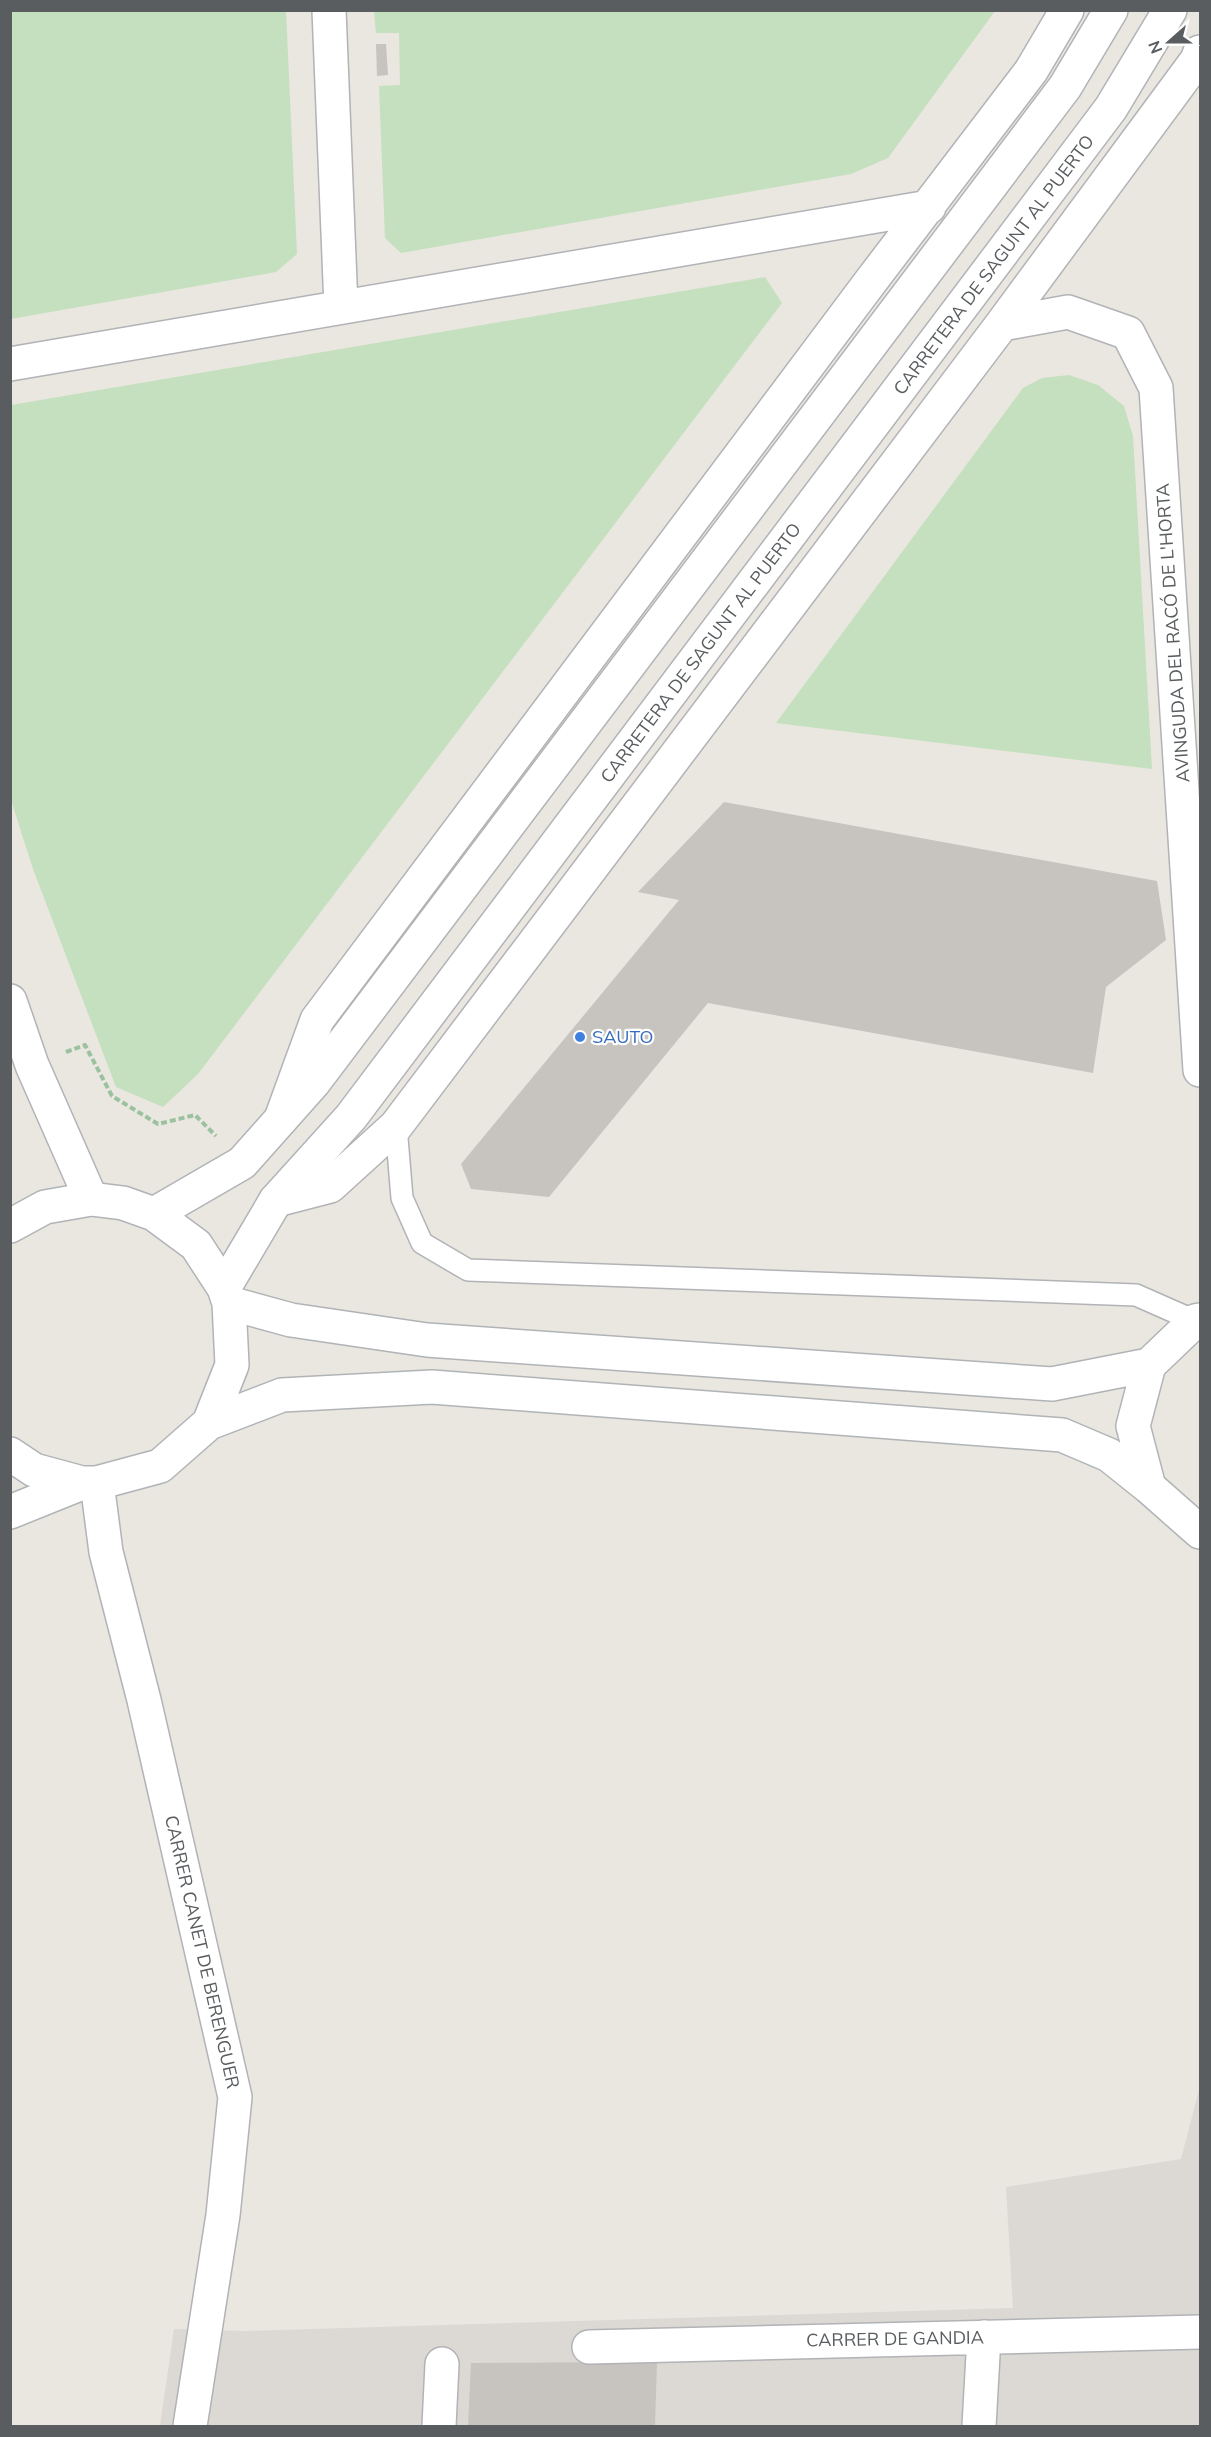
<svg xmlns="http://www.w3.org/2000/svg" width="1211" height="2437" viewBox="0 0 1211 2437" font-family="Mulish,sans-serif">
<style>
.industrial{fill:#dcd8d4}
.green{fill:#c4e0be}
.building{fill:#c7c3bf}
.lines{fill:none;stroke-linecap:round;stroke-linejoin:round}
.lane-casing{stroke:#b1b3b6;stroke-width:24}
.street-casing{stroke:#b1b3b6;stroke-width:36}
.secondary-casing{stroke:#b0b4b6;stroke-width:36}
.path{stroke:#9ac29f;stroke-width:4;stroke-dasharray:6 3;stroke-linecap:butt}
.lane{stroke:#fff;stroke-width:21}
.street{stroke:#fff;stroke-width:33}
.secondary{stroke:#fff;stroke-width:33}
.shop-dot{fill:#3f7fe0;stroke:#fff;stroke-width:2}
.labels{text-anchor:middle;stroke-width:4.5;stroke-linejoin:round;paint-order:stroke}
.street-label{font-size:18px;fill:#595d5f;stroke:#fff}
.shop-label{font-size:18px;fill:#366cbe;stroke:#fff;text-anchor:start}
</style>
<rect width="100%" height="100%" fill="#eae6e0"/>
<path class="industrial" d="M 1200,2086 L 1200,2426 L 160,2426 L 174,2329 L 245,2331 L 1013,2308 L 1006,2187 L 1181,2159 Z"/>
<path class="green" d="M 11,10 L 286,11 L 297,254 L 276,272 L 11,319 Z
M 374,11 L 375,10 L 995,11 L 888,158 L 851,174 L 401,253 L 385,238 L 379,86 L 400,85 L 399,33 L 376,33 Z
M 765,277 L 782,303 L 198,1074 L 163,1107 L 116,1087 L 33,869 L 11,800 L 11,405 Z
M 1069,375 L 1098,385 L 1124,406 L 1133,436 L 1152,769 L 776,723 L 1023,388 L 1042,378 Z"/>
<path class="building" d="M 376,44 L 386,44 L 388,75 L 377,76 Z
M 724,802 L 1157,881 L 1166,940 L 1106,987 L 1093,1073 L 708,1003 L 549,1197 L 471,1189 L 461,1164 L 679,900 L 638,892 Z
M 657,2362 L 655,2426 L 468,2426 L 471,2363 Z"/>
<g class="lines">
<defs>
<path id="lane" d="M 396,1126 L 402,1198 L 422,1243 L 468,1270 L 1136,1295 L 1195,1321"/>
<path id="street" d="M 329,10 L 341,307
M 1002,324 L 1068,312 L 1128,333 L 1156,388 L 1200,1070
M 10,364 L 929,207
M 10,1001 L 32,1065 L 91,1199
M 281,1119 L 317,1020 L 871,281 L 1031,71 L 1067,10
M 276,1200 L 330,1186 L 396,1126 L 1002,324 L 1197,60 L 1200,52
M 97,1483 L 106,1552 L 144,1700 L 235,2097 L 223,2215 L 190,2426
M 589,2347 L 1200,2332
M 439,2426 L 442,2364
M 979,2426 L 984,2337"/>
<path id="secondary" d="M 154,1214 L 242,1163 L 314,1082 L 1065,87 L 1111,10
M 10,1226 L 45,1207 L 91,1199 L 123,1203 L 154,1214 L 196,1245 L 224,1288 L 229,1303 L 232,1365 L 209,1423
M 224,1288 L 276,1200 L 351,1117 L 1111,108 L 1170,10
M 229,1303 L 291,1320 L 427,1340 L 1052,1384 L 1149,1365
M 10,1454 L 34,1470 L 82,1483 L 97,1483 L 160,1466 L 209,1423 L 282,1395 L 432,1387 L 1062,1435 L 1109,1455 L 1149,1487 L 1200,1532
M 1149,1487 L 1133,1426 L 1149,1365 L 1195,1321 L 1200,1320
M 10,1512 L 82,1483"/>
</defs>
<use href="#lane" class="lane-casing"/>
<use href="#street" class="street-casing"/>
<use href="#secondary" class="secondary-casing"/>
<path class="path" d="M 66,1052 L 85,1045 L 112,1096 L 158,1124 L 195,1115 L 216,1136"/>
<use href="#lane" class="lane"/>
<use href="#street" class="street"/>
<use href="#secondary" class="secondary"/>
</g>
<circle class="shop-dot" cx="580" cy="1037" r="6"/>
<g class="labels">
<g class="street-label">
<text transform="translate(994 265) rotate(-53)" y="6">CARRETERA DE SAGUNT AL PUERTO</text>
<text transform="translate(1173 633) rotate(-94)" y="6">AVINGUDA DEL RACÓ DE L'HORTA</text>
<text transform="translate(701 653) rotate(-53)" y="6">CARRETERA DE SAGUNT AL PUERTO</text>
<text transform="translate(202 1952) rotate(77)" y="6">CARRER CANET DE BERENGUER</text>
<text transform="translate(895 2339) rotate(-1)" y="6">CARRER DE GANDIA</text>
</g>
<g class="shop-label">
<text x="592" y="1043">SAUTO</text>
</g>
</g>
<rect width="1211" height="2437" fill="none" stroke="#595d5f" stroke-width="24"/>
<g transform="translate(1169 42) rotate(249)" stroke="#ffffff" stroke-width="4.5" paint-order="stroke">
<path d="M0-4.5L10 22L0 15L-10 22Z" fill="#595d5f"/>
<text y="-9" font-size="16" font-weight="bold" text-anchor="middle" fill="#595d5f">N</text>
</g>
</svg>
